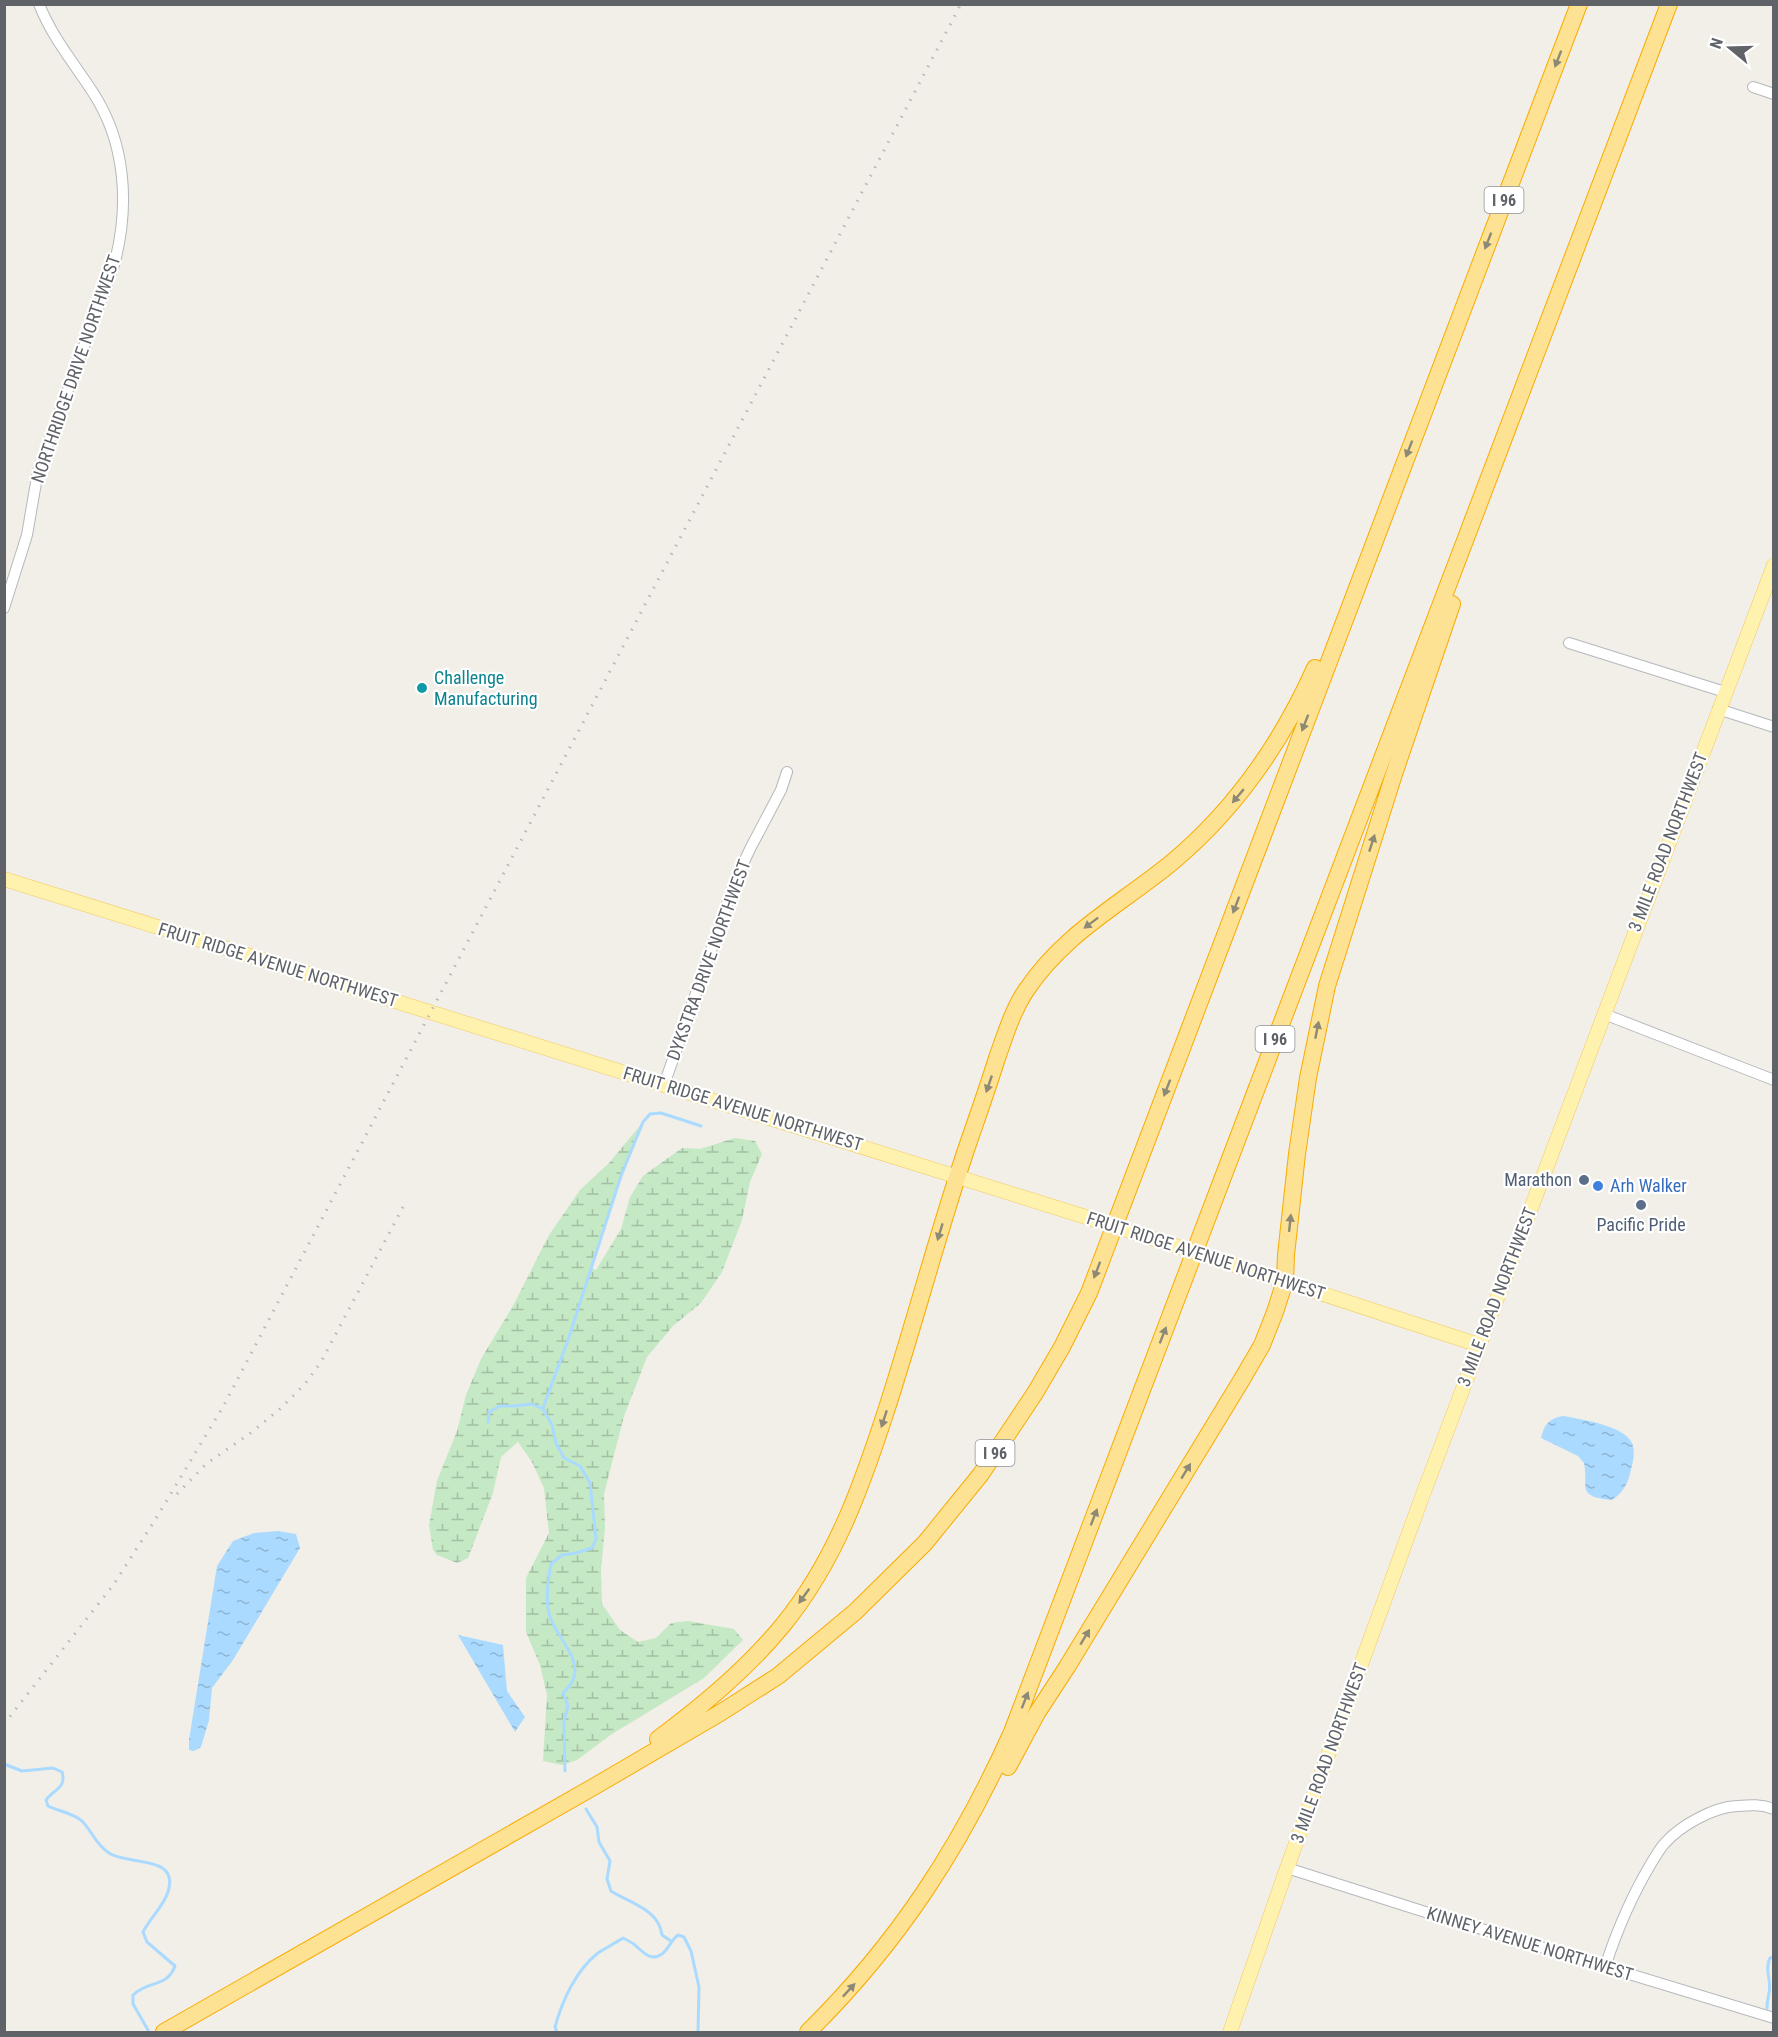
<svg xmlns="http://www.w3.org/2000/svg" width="1778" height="2037" viewBox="0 0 1778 2037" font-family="'Roboto Condensed',sans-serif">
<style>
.wetland{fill:url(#wetland-marsh)}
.water{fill:url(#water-ripples)}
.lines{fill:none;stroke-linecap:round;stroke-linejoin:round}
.stream{stroke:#aadaff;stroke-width:3}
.minor-casing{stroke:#b5b8bc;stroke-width:12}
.major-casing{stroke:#f2c960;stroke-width:15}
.highway-casing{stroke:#f9ab00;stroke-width:18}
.minor{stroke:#fff;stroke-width:10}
.major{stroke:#fff2af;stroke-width:14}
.highway{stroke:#fde293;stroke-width:16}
.rail{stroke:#b6b7b8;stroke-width:3;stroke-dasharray:1.5 8;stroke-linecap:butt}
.major-bridge-casing{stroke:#f2c960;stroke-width:15;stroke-linecap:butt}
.major-bridge{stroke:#fff2af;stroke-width:14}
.oneway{fill:#8e8975}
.culture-dot{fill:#0f9aa8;stroke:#fff;stroke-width:2}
.service-dot{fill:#5c6f8a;stroke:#fff;stroke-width:2}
.shop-dot{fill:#3f7fe0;stroke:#fff;stroke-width:2}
.labels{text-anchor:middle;stroke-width:4.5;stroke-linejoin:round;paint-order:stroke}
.shield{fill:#fff;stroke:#8f9295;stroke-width:1.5}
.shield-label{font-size:16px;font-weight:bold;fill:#5f6368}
.street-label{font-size:18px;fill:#5f6368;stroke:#fff}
.culture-label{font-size:18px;fill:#0d838f;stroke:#fff;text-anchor:start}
.service-label{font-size:18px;fill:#4e5e75;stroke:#fff;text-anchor:end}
.shop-label{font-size:18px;fill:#366cbe;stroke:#fff;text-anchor:start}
</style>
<defs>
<pattern id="wetland-marsh" width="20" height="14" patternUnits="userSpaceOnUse" patternTransform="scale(1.5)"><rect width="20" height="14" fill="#c5e8c5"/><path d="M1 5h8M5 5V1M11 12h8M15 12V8" fill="none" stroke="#a3c0a4"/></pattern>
<pattern id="water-ripples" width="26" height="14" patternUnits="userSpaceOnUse" patternTransform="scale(1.5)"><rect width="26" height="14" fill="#aadaff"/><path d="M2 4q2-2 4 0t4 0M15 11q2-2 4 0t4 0" fill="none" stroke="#8eb4d2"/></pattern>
</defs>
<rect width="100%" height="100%" fill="#f1efe8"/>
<path class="wetland" d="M 643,1122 L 621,1176 L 592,1268 L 596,1270 L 621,1229 L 630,1197 L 643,1176 L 682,1148 L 700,1149 L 735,1138 L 755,1141 L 762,1154 L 750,1182 L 742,1220 L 722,1272 L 701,1303 L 673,1326 L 647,1357 L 624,1416 L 604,1494 L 605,1527 L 601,1570 L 602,1604 L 620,1630 L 638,1642 L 656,1638 L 671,1623 L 688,1621 L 734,1629 L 743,1640 L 704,1678 L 612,1734 L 577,1760 L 562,1765 L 543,1761 L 547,1695 L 540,1665 L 526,1632 L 526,1578 L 549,1533 L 544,1488 L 532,1462 L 518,1442 L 501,1457 L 493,1493 L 468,1558 L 457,1563 L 437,1555 L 433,1550 L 429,1525 L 437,1481 L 457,1431 L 466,1395 L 481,1359 L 514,1304 L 549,1235 L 580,1190 L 609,1163 Z"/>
<path class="water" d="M 1563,1416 C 1580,1419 1629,1426 1633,1446 C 1635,1454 1633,1462 1631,1469 C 1629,1482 1623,1493 1612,1500 C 1575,1496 1589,1488 1584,1463 L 1578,1456 L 1541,1438 C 1544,1425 1549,1418 1563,1416 Z
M 278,1531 L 296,1534 L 300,1548 L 233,1660 L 212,1688 L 209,1720 L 201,1747 L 194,1751 L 189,1750 L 189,1740 L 217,1566 L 233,1541 L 254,1533 Z
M 458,1635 L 503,1645 L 507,1691 L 525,1717 L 515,1732 Z"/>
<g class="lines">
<path class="stream" d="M 543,1408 L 568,1340 L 621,1176 L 643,1122 L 650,1114 L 661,1113 L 701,1126
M 488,1422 L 489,1412 L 500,1406 L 515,1406 L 532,1404 L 543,1409 L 552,1425 L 556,1443 L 564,1458 L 580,1466 L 590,1483 L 596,1539 L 592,1548 L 576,1553 L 562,1555 L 551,1564 C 548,1581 545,1600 550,1617 C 556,1636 584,1660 572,1682 C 570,1686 566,1690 563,1693 L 568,1706 L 564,1721 L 565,1771
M 4,1764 L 22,1771 L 53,1768 L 62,1772 C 67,1788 53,1790 46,1800 L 48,1806 C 58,1811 73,1813 82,1821 C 92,1831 96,1845 109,1853 C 128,1866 180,1854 168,1892 C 163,1907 150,1918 143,1932 L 147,1942 L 175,1966 C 167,1988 148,1980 133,1995 L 133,2004 L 148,2030
M 586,1809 L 597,1827 L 599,1842 L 610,1861 L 607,1879 L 611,1891 C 629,1903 659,1909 662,1935 L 671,1941
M 1767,2008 C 1767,2001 1768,1999 1769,1993 C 1772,1980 1764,1970 1770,1958 L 1774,1957
M 557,2032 L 555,2027 C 562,2001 576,1970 598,1953 C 606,1948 615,1943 623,1938 C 627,1940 633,1943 636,1946 C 643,1952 651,1962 662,1954 C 668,1950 671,1940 678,1935 L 684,1937 L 691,1951 L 699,1987 L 698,2032"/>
<defs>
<path id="minor" d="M 1753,87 L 1774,94
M 4,608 L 27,535 L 38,471 L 114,265 C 130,206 126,142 92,91 C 73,62 52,37 39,4
M 1569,643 L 1725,692
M 1718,709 L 1774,727
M 1604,1014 L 1774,1080
M 664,1085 L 735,881 L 750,849 L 781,790 L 787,772
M 1287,1868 L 1419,1910 L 1774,2018
M 1605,1967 C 1617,1930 1632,1895 1652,1862 C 1656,1856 1660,1848 1665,1843 C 1681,1825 1714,1807 1737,1806 C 1750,1805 1761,1804 1774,1809"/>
<path id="major" d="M 4,879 L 1086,1217
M 1234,1265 L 1479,1345
M 1230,2032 L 1287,1868 L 1422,1497 L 1774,565"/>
<path id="highway" d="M 658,1739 C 703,1705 747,1669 783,1625 C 835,1561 861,1488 886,1411 C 915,1322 938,1232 968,1144 C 978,1115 988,1087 997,1058 C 1005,1036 1012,1012 1025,992 C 1062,935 1118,906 1170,864 C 1234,811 1281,744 1315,668
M 1008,1767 L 1037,1713 L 1067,1667 L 1241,1381 L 1262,1345 L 1275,1312 L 1285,1281 L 1286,1255 L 1297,1154 L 1308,1078 L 1327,986 L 1394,774 L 1452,604
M 164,2032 L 595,1786 L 720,1713 L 778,1676 L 855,1612 L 925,1543 L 981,1474 L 1035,1393 L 1062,1347 L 1089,1293 L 1579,4
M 808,2032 C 898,1943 960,1848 1012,1732 L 1669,4"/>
</defs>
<use href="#minor" class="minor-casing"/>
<use href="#major" class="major-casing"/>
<use href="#highway" class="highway-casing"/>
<use href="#minor" class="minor"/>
<use href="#major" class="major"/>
<use href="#highway" class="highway"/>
<path class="rail" d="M 177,1494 L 206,1464 L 252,1432 L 281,1408 L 305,1384 L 321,1362 L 403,1207
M 4,1724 L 114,1584 L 155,1520 L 224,1405 L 961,4"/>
<defs>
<path id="major-bridge" d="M 1086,1217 L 1234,1265"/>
</defs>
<use href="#major-bridge" class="major-bridge-casing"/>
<use href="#major-bridge" class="major-bridge"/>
</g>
<defs><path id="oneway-solid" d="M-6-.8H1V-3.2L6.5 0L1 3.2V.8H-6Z" transform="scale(1.5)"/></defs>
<g class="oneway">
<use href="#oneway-solid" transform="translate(1558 59) rotate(111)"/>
<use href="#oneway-solid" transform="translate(1488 241) rotate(111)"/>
<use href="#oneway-solid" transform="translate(1409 449) rotate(111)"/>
<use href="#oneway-solid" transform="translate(1305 723) rotate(111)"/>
<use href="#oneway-solid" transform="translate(1238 796) rotate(130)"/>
<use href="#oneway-solid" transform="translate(1372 843) rotate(-72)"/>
<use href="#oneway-solid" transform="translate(1236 905) rotate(111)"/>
<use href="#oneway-solid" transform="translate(1091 923) rotate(143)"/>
<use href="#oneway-solid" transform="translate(1317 1030) rotate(-79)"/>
<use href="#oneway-solid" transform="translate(989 1084) rotate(109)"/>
<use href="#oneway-solid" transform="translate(1167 1088) rotate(111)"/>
<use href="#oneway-solid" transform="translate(1290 1223) rotate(-84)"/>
<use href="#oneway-solid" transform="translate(940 1232) rotate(107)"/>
<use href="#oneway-solid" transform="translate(1097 1270) rotate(111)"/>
<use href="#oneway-solid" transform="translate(1163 1335) rotate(-69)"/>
<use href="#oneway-solid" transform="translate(884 1419) rotate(108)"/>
<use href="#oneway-solid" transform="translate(1186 1471) rotate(-59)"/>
<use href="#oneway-solid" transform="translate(1094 1517) rotate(-69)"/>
<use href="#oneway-solid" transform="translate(804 1596) rotate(126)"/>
<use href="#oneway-solid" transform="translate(1085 1637) rotate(-59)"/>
<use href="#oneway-solid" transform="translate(1025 1700) rotate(-69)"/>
<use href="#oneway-solid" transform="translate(849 1990) rotate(-47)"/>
</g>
<circle class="culture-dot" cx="422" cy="688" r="6"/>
<g class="service-dot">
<circle cx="1584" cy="1180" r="6"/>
<circle cx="1641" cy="1205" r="6"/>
</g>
<circle class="shop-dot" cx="1598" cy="1186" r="6"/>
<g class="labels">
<g class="shield">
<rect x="1484.5" y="187" width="39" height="26" rx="4.5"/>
<rect x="1255.5" y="1026" width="39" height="26" rx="4.5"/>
<rect x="975.5" y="1440" width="39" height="26" rx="4.5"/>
</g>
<g class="shield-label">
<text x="1504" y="206">I 96</text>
<text x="1275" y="1045">I 96</text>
<text x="995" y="1459">I 96</text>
</g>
<g class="street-label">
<text transform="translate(76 369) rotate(-71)" y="6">NORTHRIDGE DRIVE NORTHWEST</text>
<text transform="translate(1668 842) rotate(-69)" y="6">3 MILE ROAD NORTHWEST</text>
<text transform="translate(709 960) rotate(-70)" y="6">DYKSTRA DRIVE NORTHWEST</text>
<text transform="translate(278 965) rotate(17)" y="6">FRUIT RIDGE AVENUE NORTHWEST</text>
<text transform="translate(743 1109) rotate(17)" y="6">FRUIT RIDGE AVENUE NORTHWEST</text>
<text transform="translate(1206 1256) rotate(18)" y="6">FRUIT RIDGE AVENUE NORTHWEST</text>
<text transform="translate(1497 1297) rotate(-69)" y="6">3 MILE ROAD NORTHWEST</text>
<text transform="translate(1329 1753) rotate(-70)" y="6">3 MILE ROAD NORTHWEST</text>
<text transform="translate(1530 1944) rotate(17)" y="6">KINNEY AVENUE NORTHWEST</text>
</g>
<g class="culture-label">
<text x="434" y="684">Challenge<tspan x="434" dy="21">Manufacturing</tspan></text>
</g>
<g class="service-label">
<text x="1572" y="1186">Marathon</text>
<text x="1641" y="1231" text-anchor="middle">Pacific Pride</text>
</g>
<g class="shop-label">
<text x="1610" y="1192">Arh Walker</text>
</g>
</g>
<rect width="1778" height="2037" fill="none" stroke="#5f6368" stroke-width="12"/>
<g transform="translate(1730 48) rotate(289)" stroke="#ffffff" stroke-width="4.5" paint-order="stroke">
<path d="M0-4.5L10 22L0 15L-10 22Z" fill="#5f6368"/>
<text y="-9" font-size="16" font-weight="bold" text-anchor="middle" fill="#5f6368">N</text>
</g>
</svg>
